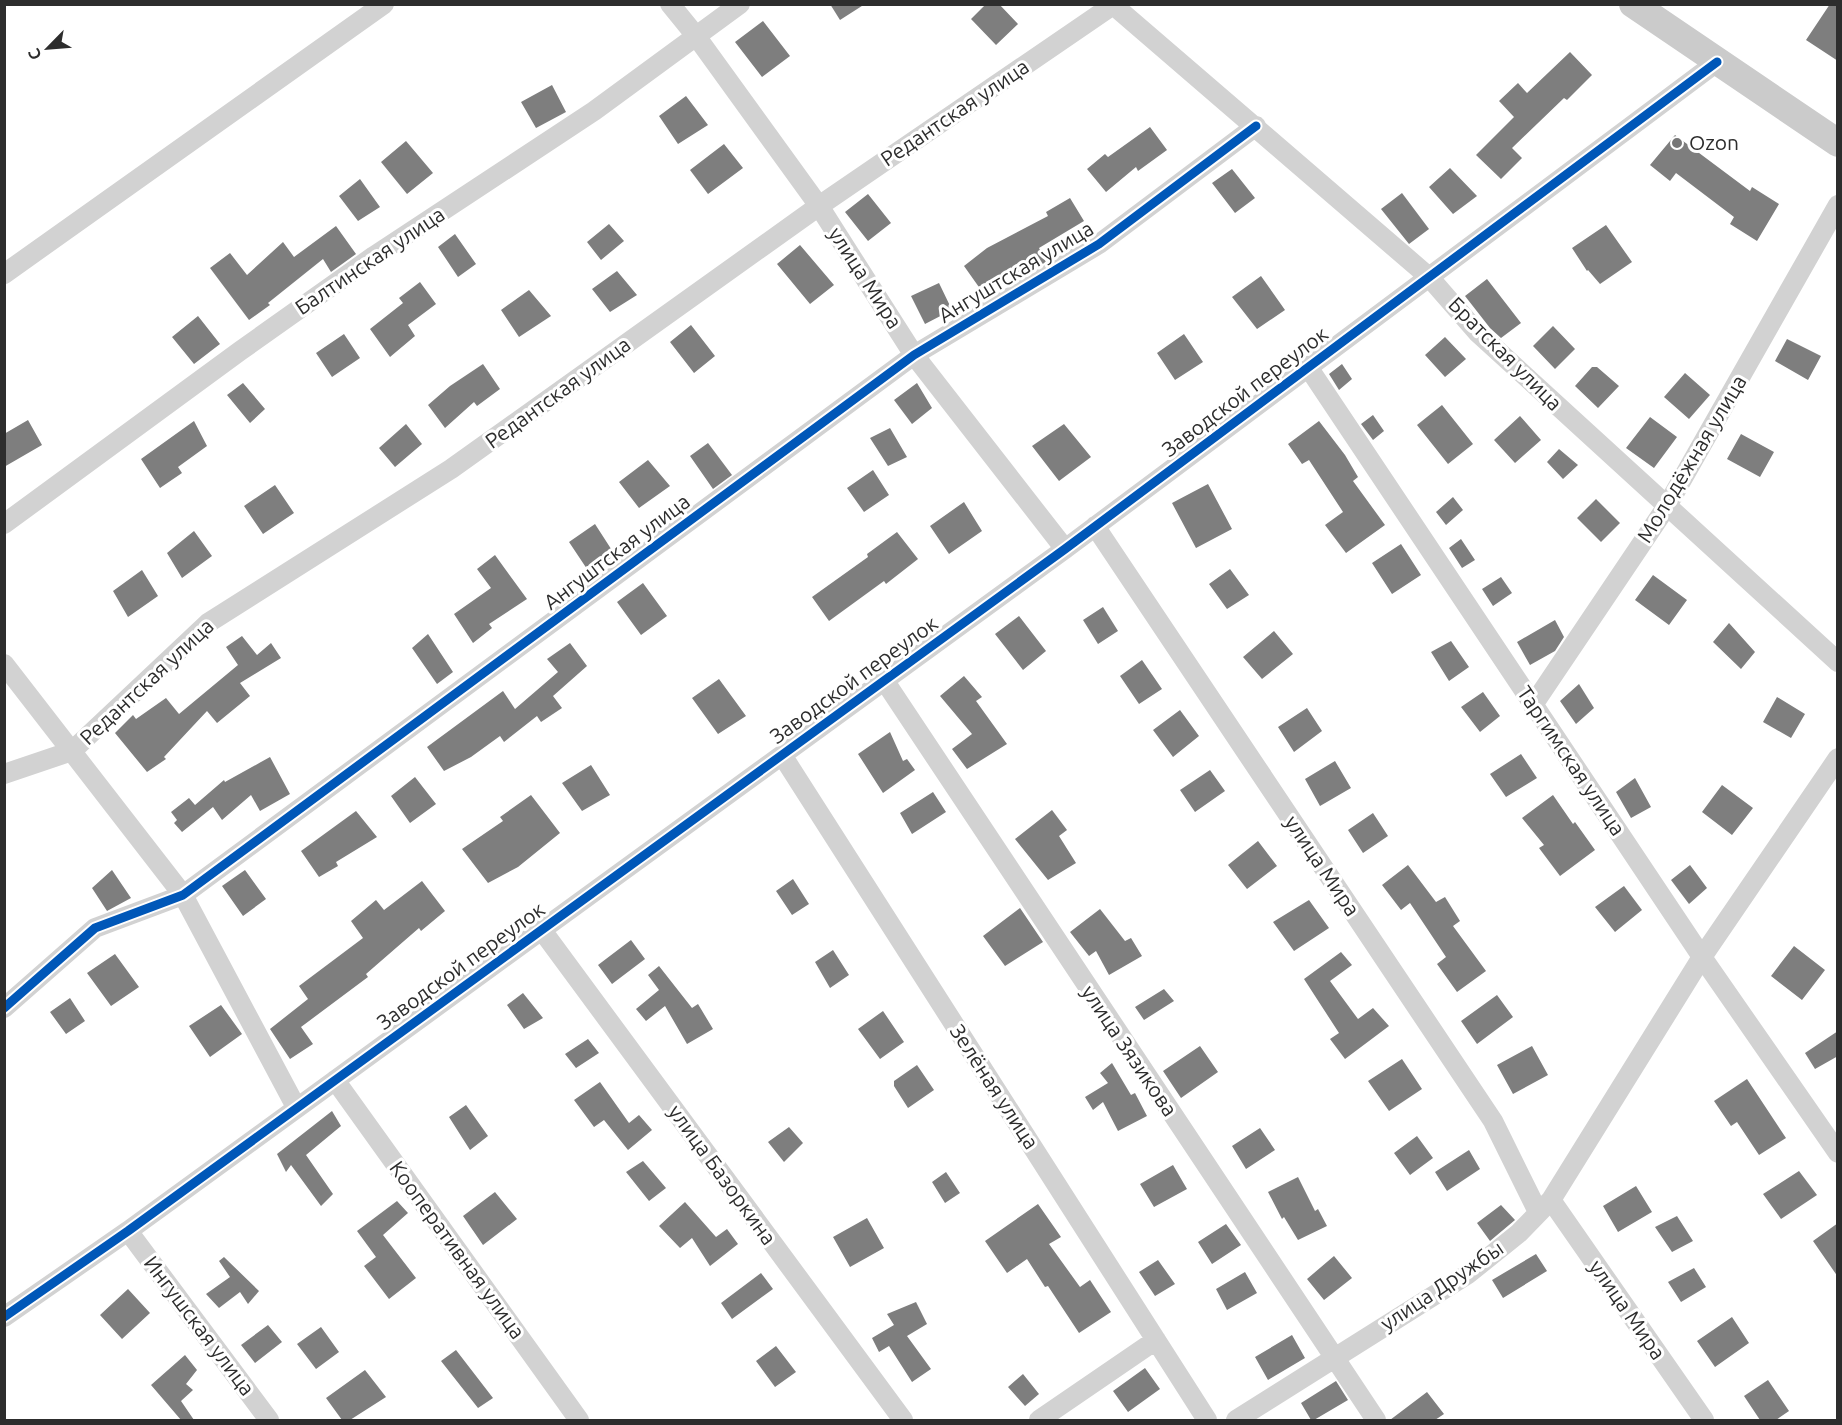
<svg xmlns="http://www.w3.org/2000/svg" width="1842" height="1425" viewBox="0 0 1842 1425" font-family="Ubuntu,sans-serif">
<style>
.building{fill:#7e7e7e}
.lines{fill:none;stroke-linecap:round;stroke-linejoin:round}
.minor{stroke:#d2d2d2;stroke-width:20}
.secondary{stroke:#cbcbcb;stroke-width:28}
.cycleway-casing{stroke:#fff;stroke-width:13}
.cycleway{stroke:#0057b8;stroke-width:9}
.poi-dot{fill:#767676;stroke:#fff;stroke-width:2}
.labels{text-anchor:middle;stroke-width:6;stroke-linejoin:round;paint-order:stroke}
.street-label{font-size:21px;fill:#2d2d2d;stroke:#fff}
.poi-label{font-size:21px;fill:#2d2d2d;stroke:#fff;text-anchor:start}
</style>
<rect width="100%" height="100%" fill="#fff"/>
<path class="building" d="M 830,4 L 865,4 L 840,20 Z
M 986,4 L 999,4 L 1018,24 L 996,45 L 971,19 Z
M 1830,4 L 1838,4 L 1838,61 L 1806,40 Z
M 763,21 L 790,56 L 762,77 L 735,42 Z
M 1570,52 L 1592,75 L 1567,100 L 1564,98 L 1512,148 L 1522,158 L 1501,179 L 1476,155 L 1514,117 L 1499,101 L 1518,83 L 1527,93 Z
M 552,85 L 566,112 L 536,128 L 521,102 Z
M 686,96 L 708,125 L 678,144 L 659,116 Z
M 1150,127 L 1167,150 L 1138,171 L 1136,167 L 1106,192 L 1087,169 L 1105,154 L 1108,157 Z
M 1675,135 L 1750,191 L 1752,187 L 1779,204 L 1757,241 L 1730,224 L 1734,217 L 1676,173 L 1670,181 L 1650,165 Z
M 406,141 L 433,173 L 407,194 L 381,162 Z
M 724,144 L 743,168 L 708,194 L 690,170 Z
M 1450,168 L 1477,196 L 1453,214 L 1429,187 Z
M 1232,169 L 1255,198 L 1235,213 L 1212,183 Z
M 360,179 L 380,207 L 358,221 L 339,196 Z
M 1402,193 L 1429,229 L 1409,244 L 1381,209 Z
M 868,194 L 891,223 L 868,241 L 845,212 Z
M 1070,198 L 1084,221 L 1039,248 L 1046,262 L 1018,278 L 1013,269 L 981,290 L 964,266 L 987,248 L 1048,216 L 1046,212 Z
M 609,224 L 624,241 L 601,260 L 587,242 Z
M 1606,225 L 1632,262 L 1600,284 L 1588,270 L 1587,271 L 1572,248 Z
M 336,226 L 356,254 L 331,272 L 323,259 L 268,303 L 270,305 L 249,320 L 210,268 L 230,253 L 247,275 L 283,242 L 294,257 Z
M 455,234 L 476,264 L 458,277 L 438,247 Z
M 800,245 L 834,285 L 810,304 L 777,264 Z
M 617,271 L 637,295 L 610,312 L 592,289 Z
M 1261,276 L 1285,310 L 1257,329 L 1232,297 Z
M 1487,279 L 1521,323 L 1501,338 L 1490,328 L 1465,296 Z
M 420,282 L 436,304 L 408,325 L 415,336 L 390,357 L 370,329 L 403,303 L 399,298 Z
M 939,283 L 952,310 L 925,324 L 911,296 Z
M 529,290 L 551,316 L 519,337 L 501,310 Z
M 198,316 L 220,344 L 194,364 L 172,337 Z
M 691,325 L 715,356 L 694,373 L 670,342 Z
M 1553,326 L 1575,349 L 1555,369 L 1533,346 Z
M 344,334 L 360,358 L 332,377 L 316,353 Z
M 1184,334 L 1203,362 L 1175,380 L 1157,353 Z
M 1445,337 L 1466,359 L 1445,377 L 1425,355 Z
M 1787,339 L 1821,356 L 1808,380 L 1775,361 Z
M 483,364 L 500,389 L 477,406 L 474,402 L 445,428 L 428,405 L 450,386 Z
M 1342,364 L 1352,379 L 1339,390 L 1329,374 Z
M 1592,367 L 1597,367 L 1619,386 L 1598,408 L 1575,386 Z
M 1685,373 L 1710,395 L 1689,419 L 1664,397 Z
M 243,383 L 265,409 L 250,423 L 227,395 Z
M 917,383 L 932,408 L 912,424 L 894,400 Z
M 1442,405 L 1473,444 L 1448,464 L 1417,425 Z
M 1373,415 L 1384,431 L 1373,440 L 1361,424 Z
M 1520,416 L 1541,440 L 1515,463 L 1494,440 Z
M 1650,417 L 1677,437 L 1654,468 L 1626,448 Z
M 28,420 L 42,445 L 4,467 L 4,434 Z
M 194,421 L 207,446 L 178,467 L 182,473 L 160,488 L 141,459 Z
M 1319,421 L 1345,455 L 1358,477 L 1353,481 L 1385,525 L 1346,553 L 1325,525 L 1343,512 L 1309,460 L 1302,464 L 1288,444 Z
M 406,424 L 422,444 L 395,467 L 379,448 Z
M 1064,424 L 1091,457 L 1059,481 L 1032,446 Z
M 890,428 L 907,457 L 888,466 L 870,438 Z
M 1741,434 L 1774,452 L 1760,477 L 1727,459 Z
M 708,443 L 732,475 L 713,489 L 690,456 Z
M 1559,449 L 1578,465 L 1563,479 L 1547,462 Z
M 648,460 L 670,486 L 639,508 L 619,482 Z
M 873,470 L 889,495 L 864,512 L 847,488 Z
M 1208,484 L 1232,529 L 1196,548 L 1172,503 Z
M 275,485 L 294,513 L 263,534 L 244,506 Z
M 1453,497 L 1463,510 L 1446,525 L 1436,512 Z
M 1596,499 L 1620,523 L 1601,542 L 1577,518 Z
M 964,502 L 982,531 L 949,554 L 930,526 Z
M 595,524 L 615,555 L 589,572 L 569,542 Z
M 194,531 L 212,556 L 182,578 L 167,553 Z
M 897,532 L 918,559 L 886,584 L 884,581 L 829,621 L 812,597 L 868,557 L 867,554 Z
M 1461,539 L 1475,560 L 1462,568 L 1449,548 Z
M 1401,544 L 1421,575 L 1392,594 L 1372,563 Z
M 495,555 L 527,599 L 489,624 L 492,628 L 473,643 L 454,614 L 491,588 L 477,569 Z
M 1230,569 L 1249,595 L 1227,609 L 1209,584 Z
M 142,570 L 158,596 L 128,617 L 113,591 Z
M 1653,575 L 1687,600 L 1669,625 L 1635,600 Z
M 1501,577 L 1512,593 L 1493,606 L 1482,589 Z
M 643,583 L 667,616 L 641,635 L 617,602 Z
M 1103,607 L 1118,631 L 1098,644 L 1083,620 Z
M 1019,616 L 1046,651 L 1023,670 L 995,634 Z
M 1555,620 L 1564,637 L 1555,651 L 1530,665 L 1517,642 Z
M 1729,623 L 1755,652 L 1741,669 L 1713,642 Z
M 1274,631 L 1293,654 L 1262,679 L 1243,657 Z
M 428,634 L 453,672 L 437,684 L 412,648 Z
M 242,636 L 257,655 L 271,643 L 281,658 L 240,683 L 250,696 L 217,723 L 207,711 L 164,757 L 166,759 L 147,772 L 115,733 L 133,715 L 136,719 L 166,698 L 179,714 L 238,665 L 226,647 Z
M 1451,641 L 1469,667 L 1449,681 L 1431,652 Z
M 570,643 L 587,666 L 553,696 L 562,708 L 541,722 L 537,716 L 504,742 L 500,736 L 471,757 L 444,771 L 427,747 L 503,691 L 515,709 L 558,672 L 547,659 Z
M 1142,660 L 1162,689 L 1139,704 L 1120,676 Z
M 964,676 L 982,697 L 976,701 L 1007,744 L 967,769 L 952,749 L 972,734 L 940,696 Z
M 719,679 L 746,716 L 718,734 L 692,698 Z
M 1579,684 L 1594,708 L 1576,724 L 1560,701 Z
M 1483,692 L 1500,716 L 1480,732 L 1461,707 Z
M 1777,697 L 1805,714 L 1791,738 L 1763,722 Z
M 1307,708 L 1322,731 L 1294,752 L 1278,727 Z
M 1180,710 L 1199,736 L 1173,757 L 1153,730 Z
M 890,732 L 903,761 L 907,759 L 915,770 L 883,793 L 858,754 Z
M 1521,754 L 1537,778 L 1506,797 L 1490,774 Z
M 270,757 L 290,794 L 260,811 L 251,795 L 222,820 L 213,807 L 182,832 L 174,823 L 177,820 L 171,812 L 189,798 L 195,805 L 224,780 L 225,782 Z
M 1335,761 L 1351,788 L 1320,806 L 1305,779 Z
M 591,765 L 610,795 L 582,811 L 562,783 Z
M 1210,770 L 1225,791 L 1195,812 L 1180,790 Z
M 415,777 L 436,804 L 410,823 L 391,796 Z
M 1635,778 L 1651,807 L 1631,818 L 1616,792 Z
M 1722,785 L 1753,808 L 1732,835 L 1702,812 Z
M 933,792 L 946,812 L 912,834 L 900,813 Z
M 531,795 L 560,833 L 518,867 L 488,883 L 462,849 L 503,821 L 500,817 Z
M 1553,795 L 1573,824 L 1575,822 L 1595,850 L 1560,876 L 1539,848 L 1544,845 L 1522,818 Z
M 1052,810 L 1067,830 L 1059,836 L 1076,863 L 1048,880 L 1015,839 Z
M 356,811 L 377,837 L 336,862 L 338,866 L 319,877 L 301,851 Z
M 1373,813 L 1388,836 L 1363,853 L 1348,830 Z
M 1258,841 L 1277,866 L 1247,889 L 1228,865 Z
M 1408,865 L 1436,902 L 1445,897 L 1460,921 L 1453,926 L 1486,971 L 1457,992 L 1437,964 L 1446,957 L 1410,903 L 1401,910 L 1382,885 Z
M 1690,865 L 1707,888 L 1689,904 L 1671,880 Z
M 112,870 L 131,898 L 107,911 L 92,888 Z
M 245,870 L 266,899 L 243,916 L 222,886 Z
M 793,879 L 809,904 L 792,915 L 776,891 Z
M 422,881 L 445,911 L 421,931 L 419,928 L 366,974 L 368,977 L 301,1027 L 313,1044 L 290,1059 L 270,1029 L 308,999 L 299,986 L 363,938 L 351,921 L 376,900 L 384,910 Z
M 1624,886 L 1642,910 L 1615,932 L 1595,907 Z
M 1309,900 L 1329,928 L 1294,951 L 1273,922 Z
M 1020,908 L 1043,942 L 1005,966 L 983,936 Z
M 1100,909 L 1125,941 L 1131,938 L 1142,956 L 1109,975 L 1096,951 L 1089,956 L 1070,932 Z
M 631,940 L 645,959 L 612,984 L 598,965 Z
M 1794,946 L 1825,970 L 1802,1000 L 1771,976 Z
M 833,950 L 849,975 L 830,988 L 815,962 Z
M 1341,952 L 1352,965 L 1330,981 L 1358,1019 L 1373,1008 L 1389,1026 L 1345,1059 L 1330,1039 L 1339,1033 L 1304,979 Z
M 115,954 L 139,987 L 111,1006 L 87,973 Z
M 659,966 L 692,1008 L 698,1004 L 713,1029 L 687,1044 L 665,1006 L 646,1021 L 636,1009 L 659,990 L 648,975 Z
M 1164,989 L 1174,1001 L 1144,1020 L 1135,1007 Z
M 523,993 L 543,1018 L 524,1029 L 507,1005 Z
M 1497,995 L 1513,1017 L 1477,1044 L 1461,1021 Z
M 70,998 L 85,1021 L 66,1034 L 50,1012 Z
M 221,1005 L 242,1034 L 210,1057 L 189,1026 Z
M 883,1011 L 904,1042 L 880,1059 L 858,1029 Z
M 1838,1031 L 1838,1056 L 1815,1069 L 1805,1053 Z
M 588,1039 L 599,1053 L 576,1068 L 565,1054 Z
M 1200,1046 L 1218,1072 L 1181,1098 L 1163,1071 Z
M 1532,1046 L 1548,1075 L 1513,1094 L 1497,1065 Z
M 1402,1059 L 1422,1089 L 1389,1111 L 1368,1081 Z
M 1112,1063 L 1131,1095 L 1135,1093 L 1147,1116 L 1118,1131 L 1103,1102 L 1093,1110 L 1085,1097 L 1108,1083 L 1100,1073 Z
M 917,1065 L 934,1090 L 908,1108 L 894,1086 L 894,1081 Z
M 1747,1079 L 1786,1138 L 1759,1155 L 1737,1122 L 1731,1126 L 1714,1101 Z
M 600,1082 L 629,1123 L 639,1115 L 652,1130 L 628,1150 L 604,1120 L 594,1127 L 574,1100 Z
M 466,1105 L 488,1136 L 470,1150 L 449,1117 Z
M 332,1111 L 341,1126 L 306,1155 L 333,1194 L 321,1206 L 291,1165 L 286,1172 L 277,1154 Z
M 789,1127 L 803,1143 L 784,1162 L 768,1142 Z
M 1260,1128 L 1275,1150 L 1246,1169 L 1232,1146 Z
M 1417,1136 L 1433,1158 L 1410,1175 L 1394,1153 Z
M 1469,1150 L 1480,1169 L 1447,1191 L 1435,1172 Z
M 643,1161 L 666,1188 L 649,1201 L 626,1172 Z
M 1173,1165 L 1187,1189 L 1154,1207 L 1140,1184 Z
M 1799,1171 L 1817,1195 L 1781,1219 L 1763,1194 Z
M 946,1172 L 960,1193 L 945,1203 L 932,1182 Z
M 1298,1177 L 1315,1211 L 1318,1209 L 1327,1226 L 1298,1240 L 1284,1217 L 1282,1219 L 1268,1192 Z
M 1636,1186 L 1652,1212 L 1618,1232 L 1603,1206 Z
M 495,1192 L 517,1219 L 483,1245 L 463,1216 Z
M 397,1201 L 408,1213 L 383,1235 L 416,1278 L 389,1299 L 364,1266 L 376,1257 L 357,1231 Z
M 685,1202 L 716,1237 L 727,1229 L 738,1244 L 710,1266 L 692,1238 L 680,1248 L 659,1226 Z
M 1038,1204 L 1061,1237 L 1049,1244 L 1080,1287 L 1090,1280 L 1111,1312 L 1079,1333 L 1048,1286 L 1045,1287 L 1027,1259 L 1007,1273 L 985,1241 Z
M 1501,1205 L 1515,1220 L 1490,1241 L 1477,1223 Z
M 1677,1216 L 1693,1241 L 1672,1252 L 1655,1227 Z
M 867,1218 L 884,1248 L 850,1267 L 833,1237 Z
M 1838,1223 L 1838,1277 L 1813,1241 Z
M 1226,1224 L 1241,1245 L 1212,1264 L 1198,1242 Z
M 1536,1254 L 1547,1271 L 1503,1298 L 1492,1280 Z
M 1334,1256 L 1352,1278 L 1324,1300 L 1307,1279 Z
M 224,1257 L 259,1291 L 248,1304 L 240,1292 L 219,1308 L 206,1294 L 230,1277 L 219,1261 Z
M 1158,1260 L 1175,1284 L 1155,1296 L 1139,1272 Z
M 1694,1268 L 1706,1287 L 1681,1302 L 1668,1282 Z
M 1245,1272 L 1257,1293 L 1227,1310 L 1216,1289 Z
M 761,1273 L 773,1289 L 732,1319 L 721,1303 Z
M 128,1289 L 150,1313 L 122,1339 L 100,1315 Z
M 916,1302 L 927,1324 L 907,1336 L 931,1369 L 912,1382 L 889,1346 L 879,1352 L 872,1338 L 894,1325 L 887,1314 Z
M 1732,1317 L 1749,1343 L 1715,1367 L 1697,1341 Z
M 268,1325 L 282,1342 L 255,1363 L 241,1345 Z
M 321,1327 L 339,1352 L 316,1369 L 297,1344 Z
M 1292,1335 L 1305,1358 L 1268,1380 L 1255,1357 Z
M 776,1346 L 796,1372 L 775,1387 L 756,1361 Z
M 456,1350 L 493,1398 L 478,1408 L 441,1361 Z
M 185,1355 L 197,1370 L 186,1384 L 193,1390 L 181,1401 L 194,1420 L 181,1420 L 151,1385 Z
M 1145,1368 L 1160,1389 L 1128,1412 L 1113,1391 Z
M 365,1370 L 386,1397 L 350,1420 L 342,1420 L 326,1398 Z
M 1023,1374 L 1039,1394 L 1025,1406 L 1008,1387 Z
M 1768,1380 L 1789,1411 L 1776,1420 L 1760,1420 L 1744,1396 Z
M 1336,1381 L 1348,1400 L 1314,1420 L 1311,1420 L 1301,1403 Z
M 1427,1392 L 1444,1414 L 1435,1420 L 1390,1420 Z"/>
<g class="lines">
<path class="minor" d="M 670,4 L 696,36 L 819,206 L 914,355 L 1065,549
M 1112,4 L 1429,277 L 1477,332 L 1838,662
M 4,274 L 384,4
M 1308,367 L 1702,957 L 1838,1153
M 4,524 L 240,351 L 374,256 L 594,111 L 740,4
M 1095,526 L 1493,1121 L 1538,1212
M 4,664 L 183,895 L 296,1107
M 884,680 L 1376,1420
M 1533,705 L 1667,506 L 1838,205
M 782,755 L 1207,1420
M 4,774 L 72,751 L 208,623 L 451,469 L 819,206 L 1113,5
M 541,929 L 903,1420
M 4,1008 L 95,928 L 183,895 L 914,355 L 1099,244 L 1256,126
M 335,1080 L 579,1420
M 1551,1200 L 1704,1420
M 128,1231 L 269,1420
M 4,1317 L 128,1231 L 1065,549 L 1717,62
M 1039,1420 L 1156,1340
M 1236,1420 L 1468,1274 L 1519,1233 L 1551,1200 L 1702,957 L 1838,758"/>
<path class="secondary" d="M 1633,4 L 1838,143"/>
<defs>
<path id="cycleway" d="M 4,1008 L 95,928 L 183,895 L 914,355 L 1099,244 L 1256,126
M 4,1317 L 128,1231 L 1065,549 L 1717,62"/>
</defs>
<use href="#cycleway" class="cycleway-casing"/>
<use href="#cycleway" class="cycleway"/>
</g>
<circle class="poi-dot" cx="1677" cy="143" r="6"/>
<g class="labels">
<g class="street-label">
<text transform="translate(955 113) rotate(-34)" y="7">Редантская улица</text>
<text transform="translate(370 261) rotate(-34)" y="7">Балтинская улица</text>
<text transform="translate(1016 272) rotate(-31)" y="7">Ангуштская улица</text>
<text transform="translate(865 278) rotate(57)" y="7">улица Мира</text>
<text transform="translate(1505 354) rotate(45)" y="7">Братская улица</text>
<text transform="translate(1245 392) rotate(-37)" y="7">Заводской переулок</text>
<text transform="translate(558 393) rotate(-36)" y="7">Редантская улица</text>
<text transform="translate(1692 459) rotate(-59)" y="7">Молодёжная улица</text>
<text transform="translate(617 552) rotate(-37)" y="7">Ангуштская улица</text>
<text transform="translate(854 680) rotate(-36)" y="7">Заводской переулок</text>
<text transform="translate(147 682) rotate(-43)" y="7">Редантская улица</text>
<text transform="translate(1571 761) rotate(56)" y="7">Таргимская улица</text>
<text transform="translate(1322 866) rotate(56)" y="7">улица Мира</text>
<text transform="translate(461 966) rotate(-36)" y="7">Заводской переулок</text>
<text transform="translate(1129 1051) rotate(56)" y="7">улица Зязикова</text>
<text transform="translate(994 1087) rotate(57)" y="7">Зелёная улица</text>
<text transform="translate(722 1175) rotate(54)" y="7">улица Базоркина</text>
<text transform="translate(457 1250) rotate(54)" y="7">Кооперативная улица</text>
<text transform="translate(1442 1286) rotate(-34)" y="7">улица Дружбы</text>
<text transform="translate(1627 1310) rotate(55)" y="7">улица Мира</text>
<text transform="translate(199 1326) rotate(53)" y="7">Ингушская улица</text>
</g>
<g class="poi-label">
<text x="1689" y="150">Ozon</text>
</g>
</g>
<rect width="1842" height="1425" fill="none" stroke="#2d2d2d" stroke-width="12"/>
<g transform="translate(48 48) rotate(245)" stroke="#ffffff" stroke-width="4.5" paint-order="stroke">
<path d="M0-4.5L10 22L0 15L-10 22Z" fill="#2d2d2d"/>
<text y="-9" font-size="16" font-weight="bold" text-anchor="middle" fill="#2d2d2d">С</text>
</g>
</svg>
